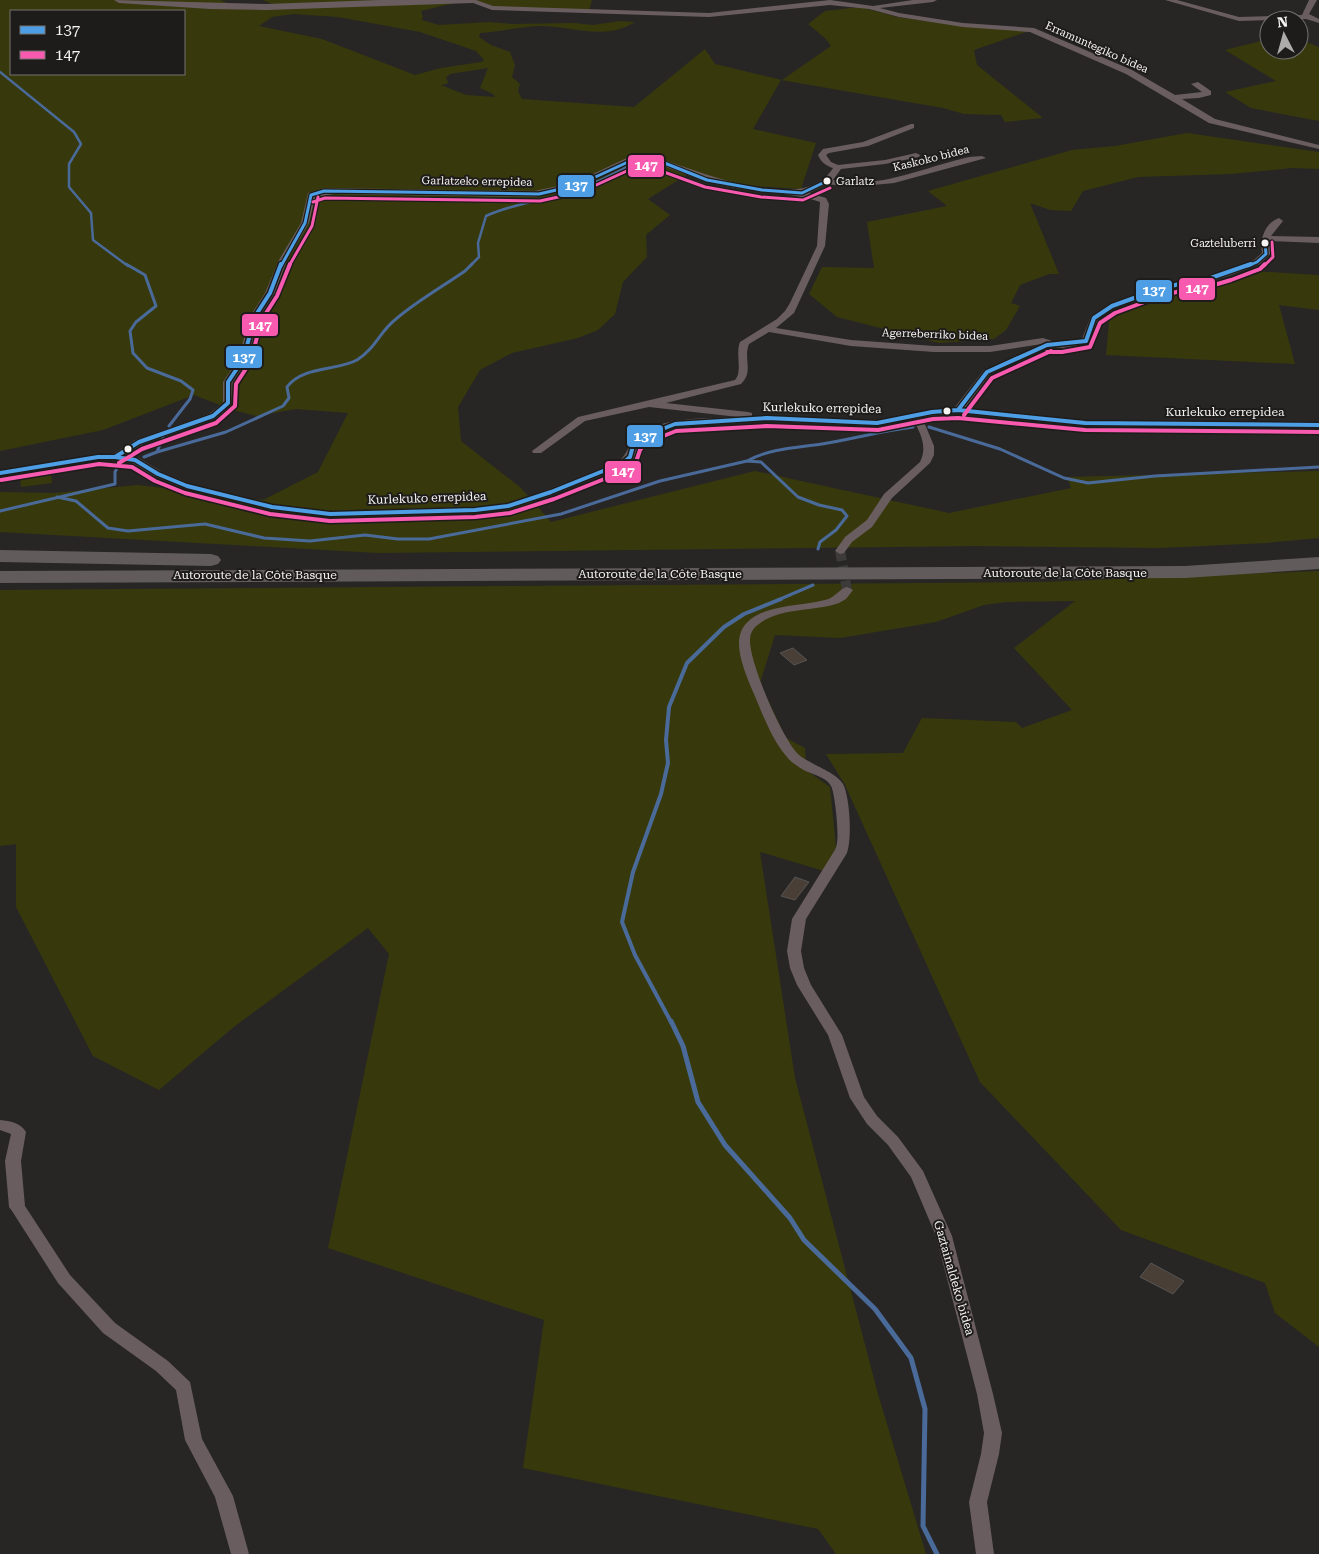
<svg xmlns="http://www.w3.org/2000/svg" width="1319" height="1554" viewBox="0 0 1319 1554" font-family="'Roboto Serif',serif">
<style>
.green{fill:#37390c;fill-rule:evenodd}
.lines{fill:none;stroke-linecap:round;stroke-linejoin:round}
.stream-far3{stroke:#4a6a99;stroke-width:2.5}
.stream-far2{stroke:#4a6a99;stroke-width:3}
.stream-far1{stroke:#4a6a99;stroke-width:4}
.stream{stroke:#4a6a99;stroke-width:5}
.building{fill:#493f37;stroke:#565554}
.street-tunnel{stroke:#3c3b3a;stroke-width:10;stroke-dasharray:10 5;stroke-linecap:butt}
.street{fill:#695d5f;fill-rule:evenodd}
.primary{fill:#6a5d60;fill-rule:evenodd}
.highway{fill:#625b5c;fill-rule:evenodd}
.bus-1-far1-casing{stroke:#1e1c1a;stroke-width:5.5}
.bus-1-casing{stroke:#1e1c1a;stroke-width:7}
.bus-2-far1-casing{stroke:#1e1c1a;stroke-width:5.5}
.bus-2-casing{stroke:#1e1c1a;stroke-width:7}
.bus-1-far1{stroke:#4d9ee5;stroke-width:3}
.bus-1{stroke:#4d9ee5;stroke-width:4}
.bus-2-far1{stroke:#f75aaf;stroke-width:3}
.bus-2{stroke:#f75aaf;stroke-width:4}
.bus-dot{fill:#f6f4f3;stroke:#1e1c1a;stroke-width:2}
.labels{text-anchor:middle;stroke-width:4;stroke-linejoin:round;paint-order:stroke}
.far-street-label{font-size:11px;fill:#f6f4f3;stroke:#1e1c1a}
.bus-label{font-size:11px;fill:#f6f4f3;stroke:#1e1c1a;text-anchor:start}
.street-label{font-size:12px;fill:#f6f4f3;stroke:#1e1c1a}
.line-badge{stroke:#1e1c1a;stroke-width:2}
.badge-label{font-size:14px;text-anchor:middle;font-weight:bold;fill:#fff}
</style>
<rect width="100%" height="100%" fill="#272625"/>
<path class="green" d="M 0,0 L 220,0 L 243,9 L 284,9 L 263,0 L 592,0 L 589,10 L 495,7 L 467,0 L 421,11 L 423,17 L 422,20 L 439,25 L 489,22 L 512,24 L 575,23 L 593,25 L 620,21 L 635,22 C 603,42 572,25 538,26 C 518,27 499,32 480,33 L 479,37 L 491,45 L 510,52 L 515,65 L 512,77 L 520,84 L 518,91 L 522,99 L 634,107 L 705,49 L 715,64 L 782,80 L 831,46 L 826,39 L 808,24 L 825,11 L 860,7 L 897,17 L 961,26 L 1029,31 L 974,50 L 977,65 L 1043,118 L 1005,122 L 1001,115 L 964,114 L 943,108 L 781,80 L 753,129 L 816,143 L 801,189 L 737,185 L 688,174 L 648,199 L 670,215 L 646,235 L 647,257 L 623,282 L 615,314 L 598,330 L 578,338 L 512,353 L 480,370 L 458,407 L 461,441 L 521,488 L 551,522 L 755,471 L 949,513 L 1071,488 L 1067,477 L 1319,471 L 1319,538 L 1266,543 L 1159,548 L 975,546 L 378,553 L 0,532 L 0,492 L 54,493 L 138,485 L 263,500 L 318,472 L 348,413 L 296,409 L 256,416 L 233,410 L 194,395 L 103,430 L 0,451 ZM 11,11 L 184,11 L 184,74 L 11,74 ZM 293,14 L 338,17 L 420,32 L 476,51 L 484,60 L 481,62 L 441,68 L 415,75 L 322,39 L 259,26 L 272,17 ZM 488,68 L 480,88 L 493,94 L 495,97 L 466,95 L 441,85 L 447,84 L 448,82 L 446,78 L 450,74 Z
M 1269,39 L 1269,50 L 1299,50 L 1299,39 L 1319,47 L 1319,121 L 1251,108 L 1225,92 L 1276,81 L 1225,50 Z
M 1187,133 L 1319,152 L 1319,169 L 1292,168 L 1231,174 L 1138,177 L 1083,191 L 1071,211 L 1050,210 L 1030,203 L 1059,274 L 1049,274 L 1020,285 L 1011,303 L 1020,306 L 1006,330 L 994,339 L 939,343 L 837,317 L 809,294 L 822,267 L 874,268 L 867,222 L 947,206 L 928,191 L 1072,150 L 1115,146 Z
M 1252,271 L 1319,275 L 1319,310 L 1279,305 L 1295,364 L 1106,355 L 1110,312 L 1154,296 L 1207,285 Z
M 51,474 L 52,483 L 21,487 L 20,478 Z
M 1319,571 L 1319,1347 L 1275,1313 L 1265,1283 L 1121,1230 L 980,1082 L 845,785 L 826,754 L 903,753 L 922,718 L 1016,722 L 1022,728 L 1072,710 L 1014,648 L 1075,601 L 1006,602 L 984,605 L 936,622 L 840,638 L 775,635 L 760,683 L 786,738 L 805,748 L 806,770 L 830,787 L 836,847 L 824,871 L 760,852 L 795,1078 L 878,1394 L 926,1554 L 836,1554 L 818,1529 L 523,1468 L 544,1320 L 328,1248 L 389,954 L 368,928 L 235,1026 L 159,1090 L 93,1056 L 16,907 L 16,844 L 0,846 L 0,590 L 1043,582 Z"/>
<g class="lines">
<path class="stream-far3" d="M 0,72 L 74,132 L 81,144 L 69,164 L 69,187 L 91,213 L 93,240 L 128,266
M 470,266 L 479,257 L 478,243 L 486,216 C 512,204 540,201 567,193 C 593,185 617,173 640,159"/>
<path class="stream-far2" d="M 126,264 L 145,275 L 156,306 L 136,322 L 130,331 L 133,353 L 147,368 L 181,381 L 193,390 L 190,399 L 169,426
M 929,427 L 1000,449 L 1064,478 L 1088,483 L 1155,476 L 1319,467
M 157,452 L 226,432 L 283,406 L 289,398 L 287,387 C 302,366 337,371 357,360 C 376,348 380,331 396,319 C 417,301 442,287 465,271 L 472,264
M 144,457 L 157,452 L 163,437
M 747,461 C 771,448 795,448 822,444 C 852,439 882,431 913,427
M 57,497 L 76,501 L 108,528 L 128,531 L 205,524 L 264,538 L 310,541 L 365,535 L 398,539 L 429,539 L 561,514 L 660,481 L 747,461 L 761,462 L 798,497 L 819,505 L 842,510 L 847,516 L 836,530 L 820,542 L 818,549
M 0,511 L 115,484 L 115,472 L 118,466 L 124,464
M 778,600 L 813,585"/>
<path class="stream-far1" d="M 671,1022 L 635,955 L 622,922 L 633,872 L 661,794 L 668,763 L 666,740 L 669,707 L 687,663 L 724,627 L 744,614 L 781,599"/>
<path class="stream" d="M 671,1021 L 683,1046 L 698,1102 L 725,1145 L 790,1218 L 804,1240 L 875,1309 L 911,1358 L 925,1409 L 923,1526 L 937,1554"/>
</g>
<path class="building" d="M 793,648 L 807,660 L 794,665 L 780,653 Z
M 795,877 L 809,882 L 795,900 L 781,896 Z
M 1151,1263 L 1184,1281 L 1173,1294 L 1140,1277 Z"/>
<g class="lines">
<path class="street-tunnel" d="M 840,551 L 847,590"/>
<path class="street" d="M 465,0 L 476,0 L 493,6 L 709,13 L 830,0 L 873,6 L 913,0 L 937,0 L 933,2 L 880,8 L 899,13 L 963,23 L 1034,28 L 1132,70 L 1175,95 L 1202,92 L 1191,84 L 1198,82 L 1211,91 L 1211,95 L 1199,98 L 1182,99 L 1215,119 L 1319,145 L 1319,149 L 1209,123 L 1126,74 L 1030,32 L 963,27 L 899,17 L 869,9 L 830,5 L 709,17 L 492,10 Z
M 1165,0 L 1177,0 L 1239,17 L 1302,15 L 1309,0 L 1317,0 L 1309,14 L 1319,19 L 1319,23 L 1306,19 L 1239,21 Z
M 911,124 L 914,124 L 914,128 L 868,146 L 829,153 L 826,155 L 831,162 L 838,165 L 885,160 L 916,153 L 920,155 L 919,157 L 885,164 L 841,169 L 833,180 C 879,190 924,167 969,157 L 982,156 L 986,158 L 894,183 L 853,187 L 827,184 L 809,193 L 826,198 L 829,204 L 825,246 L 794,313 L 776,328 L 851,340 L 934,346 L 990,346 L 1043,338 L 1058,343 L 1082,339 L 1091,316 L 1109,304 L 1153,288 L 1183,280 L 1201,278 L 1225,271 L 1254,260 L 1262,253 C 1260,239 1264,224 1279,218 L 1283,221 L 1271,236 L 1319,237 L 1319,243 L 1270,241 L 1270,254 L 1260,264 L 1231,275 L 1202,284 L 1183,286 L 1159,292 L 1115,308 L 1098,319 L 1089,343 L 1063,348 L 1050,347 L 990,374 L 965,408 L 1085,420 L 1319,422 L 1319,428 L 1085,426 L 958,413 L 922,417 L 934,446 L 934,455 L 930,463 L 892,498 L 872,527 L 852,542 L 844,553 L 840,554 L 835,551 L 845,537 L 867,520 L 884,494 L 920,462 C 928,446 920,433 913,419 L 877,426 L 767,421 L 676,427 L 646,439 L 638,447 L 634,459 L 627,465 L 555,494 L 508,509 L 475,513 L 330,517 L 272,510 L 183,488 L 154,476 L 132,463 L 115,460 L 98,460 L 0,476 L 0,470 L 98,454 L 113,454 L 135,440 L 209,414 L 223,403 L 223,382 L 239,358 L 249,318 L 265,293 L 279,260 L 301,223 L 308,193 L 324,188 L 535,191 L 576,182 L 631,156 L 644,154 C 688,165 801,220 833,168 C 826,166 821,162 818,155 L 823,149 L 863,142 ZM 643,159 C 669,167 694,179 720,185 C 753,193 788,191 820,202 L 817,246 L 790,303 L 785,311 L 777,319 L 740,342 C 735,354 743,371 735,380 L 578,417 L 532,451 L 533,453 L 541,453 L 585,421 L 649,407 L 738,417 C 709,419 660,416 637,436 C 628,444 628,454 619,461 L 547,490 L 507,503 L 475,507 L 330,511 L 272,504 L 191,484 L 162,472 L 139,458 L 125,455 L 143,444 L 217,418 L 231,405 L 233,382 L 249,358 L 259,318 L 275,293 L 287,260 L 309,223 L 315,197 L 334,194 L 535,197 L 582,186 L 636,160 ZM 769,332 L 851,346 L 934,352 L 990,352 L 1042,344 L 984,370 L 955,407 L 932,409 L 877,420 L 752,416 L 752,413 L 748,412 L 666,403 L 741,384 C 754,372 743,358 749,344 Z
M 847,587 L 853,590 L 846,599 L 839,603 C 813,612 781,607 759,624 C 753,628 750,633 750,640 C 749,662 782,738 798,754 C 810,765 838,772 844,786 C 850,801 852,838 847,853 L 806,919 L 801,951 L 804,968 L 811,985 L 842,1035 L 864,1097 L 877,1116 L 898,1137 L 923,1171 L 952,1236 L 993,1394 L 1002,1433 L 999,1454 L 987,1502 L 994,1554 L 976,1554 L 969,1502 L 981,1454 L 984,1433 L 977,1394 L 936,1236 L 911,1177 L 888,1145 L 867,1124 L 850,1098 L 828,1035 L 797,985 L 790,968 L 787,951 L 792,919 L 833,853 C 835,850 837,846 837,842 C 839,834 835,793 831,786 C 827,777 810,774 802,769 C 797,766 791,762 787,757 C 772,740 763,715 754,694 C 733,646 726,616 788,606 C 800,604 813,603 825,600 C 835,598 839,589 847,587 Z
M 0,1120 C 10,1121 21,1123 26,1132 L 21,1161 L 25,1206 L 70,1275 L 115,1323 L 168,1361 L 190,1382 L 202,1439 L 233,1496 L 249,1554 L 231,1554 L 215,1497 L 185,1440 L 176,1390 L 156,1371 L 103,1333 L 58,1283 L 12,1211 L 9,1207 L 5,1161 L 11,1134 L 0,1130 Z"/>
<path class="primary" d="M 114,0 L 267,4 L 379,0 L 477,0 L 472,3 L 267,10 L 210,9 L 119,3 Z"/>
<path class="highway" d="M 0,550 L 211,554 L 218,556 L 221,560 L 218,564 L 211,566 L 0,562 Z
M 1319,557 L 1319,569 L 1185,578 L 0,583 L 0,571 L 1185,566 Z"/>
<defs>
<path id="bus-1-far1" d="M 311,195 L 324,191 L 539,194 L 578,185 L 641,156 L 647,156 L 707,180 L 762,190 L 802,193 L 827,181
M 281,266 L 305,223 L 311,195
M 1248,266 L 1257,262 L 1266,254 L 1265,243"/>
<path id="bus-1" d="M 1047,345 L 1086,341 L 1094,318 L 1112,306 L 1156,290 L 1183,283 L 1202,281 L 1251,264
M 958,410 L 987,372 L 1047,345
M 115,457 L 139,442 L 213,416 L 228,403 L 228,382 L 244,358 L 254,318 L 270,293 L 281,264
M 0,473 L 98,457 L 115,457 L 135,460 L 158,474 L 187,486 L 272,507 L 330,514 L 475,510 L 508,506 L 551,492 L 623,463 L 630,457 L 633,446 L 642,437 L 675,424 L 767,418 L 877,423 L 932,412 L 958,410 L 1085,423 L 1319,425"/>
<path id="bus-2-far1" d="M 313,202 L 325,198 L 540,201 L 581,192 L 642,164 L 705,187 L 761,197 L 803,200 L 830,188
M 289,266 L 312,226 L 318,197
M 1264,266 L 1273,257 L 1272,242"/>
<path id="bus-2" d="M 1047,352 L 1062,352 L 1090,347 L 1100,323 L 1115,313 L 1158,297 L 1184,290 L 1204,288 L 1231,280 L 1260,269 L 1265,264
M 964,415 L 992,378 L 1051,351
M 119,463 L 142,449 L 216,423 L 235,406 L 236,384 L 251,361 L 261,321 L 277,296 L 290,264
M 1,480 L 99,464 L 132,467 L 155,481 L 185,493 L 270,514 L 330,521 L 475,517 L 510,513 L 554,499 L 627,470 L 636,462 L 640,450 L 646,443 L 676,431 L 767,426 L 878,430 L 933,419 L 958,418 L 1085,430 L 1319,432"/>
</defs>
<use href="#bus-1-far1" class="bus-1-far1-casing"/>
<use href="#bus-1" class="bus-1-casing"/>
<use href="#bus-2-far1" class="bus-2-far1-casing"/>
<use href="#bus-2" class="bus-2-casing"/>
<use href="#bus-1-far1" class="bus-1-far1"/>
<use href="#bus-1" class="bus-1"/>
<use href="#bus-2-far1" class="bus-2-far1"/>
<use href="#bus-2" class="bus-2"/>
</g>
<g class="bus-dot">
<circle cx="827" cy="181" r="4.5"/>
<circle cx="1265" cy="243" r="4.5"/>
<circle cx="947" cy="411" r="4.5"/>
<circle cx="128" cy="449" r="4.5"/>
</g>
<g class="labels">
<g class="far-street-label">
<text transform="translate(1097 47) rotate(24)" y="4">Erramuntegiko bidea</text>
<text transform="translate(931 158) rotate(-14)" y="4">Kaskoko bidea</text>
<text transform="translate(477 181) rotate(1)" y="4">Garlatzeko errepidea</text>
<text transform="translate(935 334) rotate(2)" y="4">Agerreberriko bidea</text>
</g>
<g class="bus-label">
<text x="836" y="185">Garlatz</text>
<text x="1256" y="247" text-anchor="end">Gazteluberri</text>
</g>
<g class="street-label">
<text transform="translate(822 408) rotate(1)" y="4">Kurlekuko errepidea</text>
<text x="1225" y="416">Kurlekuko errepidea</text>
<text transform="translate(427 498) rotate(-2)" y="4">Kurlekuko errepidea</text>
<text x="1065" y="577">Autoroute de la Côte Basque</text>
<text x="660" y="578">Autoroute de la Côte Basque</text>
<text x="255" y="579">Autoroute de la Côte Basque</text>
<text transform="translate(954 1278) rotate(74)" y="4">Gaztainaldeko bidea</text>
</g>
</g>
<g class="line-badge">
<rect x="627" y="154" width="38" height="24" rx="5" fill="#f75aaf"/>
<rect x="557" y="174" width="38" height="24" rx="5" fill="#4d9ee5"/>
<rect x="1178" y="277" width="38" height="24" rx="5" fill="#f75aaf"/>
<rect x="1135" y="279" width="38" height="24" rx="5" fill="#4d9ee5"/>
<rect x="241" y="313" width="38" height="24" rx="5" fill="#f75aaf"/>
<rect x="225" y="345" width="38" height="24" rx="5" fill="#4d9ee5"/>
<rect x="626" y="424" width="38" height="24" rx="5" fill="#4d9ee5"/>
<rect x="604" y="460" width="38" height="24" rx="5" fill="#f75aaf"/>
</g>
<g class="badge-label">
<text x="646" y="170">147</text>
<text x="576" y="190">137</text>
<text x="1197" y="293">147</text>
<text x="1154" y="295">137</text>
<text x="260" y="330">147</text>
<text x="244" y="362">137</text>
<text x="645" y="441">137</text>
<text x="623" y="476">147</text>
</g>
<rect x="10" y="10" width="175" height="65" fill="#1e1c1a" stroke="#747271"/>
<rect x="20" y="26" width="25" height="8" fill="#4d9ee5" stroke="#747271"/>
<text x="55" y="35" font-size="15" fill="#f6f4f3">137</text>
<rect x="20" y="51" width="25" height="8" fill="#f75aaf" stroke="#747271"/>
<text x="55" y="60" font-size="15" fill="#f6f4f3">147</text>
<g transform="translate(1284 35) rotate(354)"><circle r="24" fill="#1e1c1a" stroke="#747271"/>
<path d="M0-4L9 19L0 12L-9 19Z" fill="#aeacab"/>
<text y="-8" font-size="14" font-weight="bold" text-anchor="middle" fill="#f6f4f3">N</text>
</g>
</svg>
